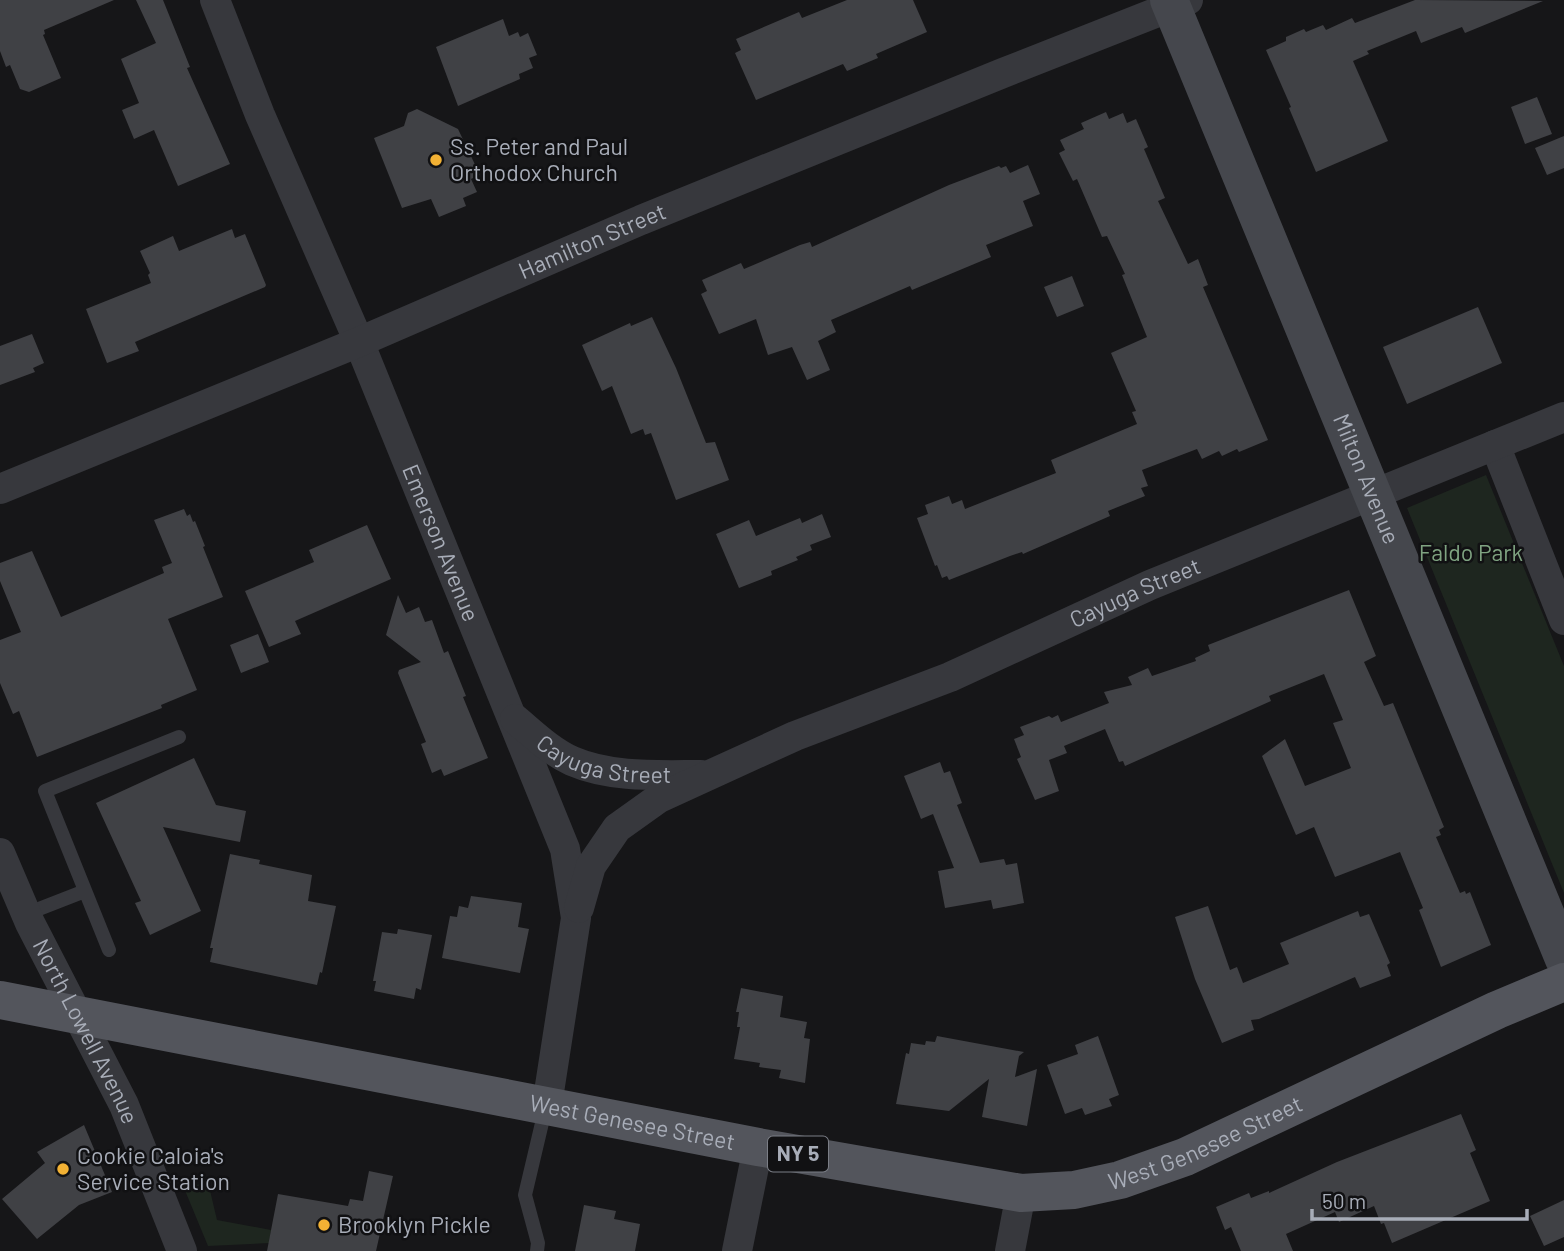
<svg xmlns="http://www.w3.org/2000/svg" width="1564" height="1251" viewBox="0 0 1564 1251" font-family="Barlow,sans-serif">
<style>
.green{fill:#1e261f}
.building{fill:#404145}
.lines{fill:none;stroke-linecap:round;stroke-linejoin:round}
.lane{stroke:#37383d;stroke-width:14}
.street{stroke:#37383d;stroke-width:30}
.secondary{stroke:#45474d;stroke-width:38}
.primary{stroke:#53555c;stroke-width:38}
.poi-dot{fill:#f2b134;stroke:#111113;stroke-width:2.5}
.labels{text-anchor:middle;stroke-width:5;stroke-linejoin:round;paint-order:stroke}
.shield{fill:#111113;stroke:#7b7e86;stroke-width:2}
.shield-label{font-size:21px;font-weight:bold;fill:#a8adb8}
.poi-label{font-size:23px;fill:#a8adb8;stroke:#111113;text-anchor:start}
.street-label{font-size:23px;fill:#a8adb8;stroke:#111113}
.park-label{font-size:23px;fill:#7fa381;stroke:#111113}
</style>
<rect width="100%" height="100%" fill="#161618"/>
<path class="green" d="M 1486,475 L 1564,666 L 1564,893 L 1407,508 Z
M 208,1182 L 217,1220 L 271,1230 L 269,1243 L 208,1246 L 184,1188 Z"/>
<path class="building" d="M 0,0 L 114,0 L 44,30 L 45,34 L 43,35 L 61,78 L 29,92 L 20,89 L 10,65 L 6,67 L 0,51 Z
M 136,0 L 163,0 L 190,67 L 187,68 L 230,164 L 178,186 L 154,130 L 134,139 L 122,110 L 139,103 L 121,59 L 156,43 Z
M 847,0 L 913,0 L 927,32 L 876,54 L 878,58 L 847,71 L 843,64 L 756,100 L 735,53 L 741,50 L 736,39 L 799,12 L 802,18 Z
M 1415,0 L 1543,1 L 1465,33 L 1462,27 L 1421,43 L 1416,31 L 1367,51 L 1369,54 L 1353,61 L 1388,141 L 1316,172 L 1289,108 L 1291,107 L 1266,50 L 1286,41 L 1286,37 L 1304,29 L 1306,32 L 1323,25 L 1326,30 L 1352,18 L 1355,23 Z
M 503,19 L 509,36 L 518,32 L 520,37 L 528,33 L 537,55 L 529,58 L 533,68 L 519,74 L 520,79 L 458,106 L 436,47 Z
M 1537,97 L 1552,134 L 1525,144 L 1511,107 Z
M 417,109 L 458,129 L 480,175 L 471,179 L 477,192 L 463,198 L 466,206 L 439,217 L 431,199 L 402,208 L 374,138 L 404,126 L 408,113 Z
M 1106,112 L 1109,119 L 1123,113 L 1127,123 L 1136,119 L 1148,147 L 1144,149 L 1165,198 L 1158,201 L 1188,264 L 1198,259 L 1208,285 L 1203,287 L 1268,440 L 1239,452 L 1237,449 L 1222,456 L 1219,451 L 1202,459 L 1197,449 L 1142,470 L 1148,486 L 1141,488 L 1145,496 L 1108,511 L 1110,516 L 1023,554 L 1022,552 L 1010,556 L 949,580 L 947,576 L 942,578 L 937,565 L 935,566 L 917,518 L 928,514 L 925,505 L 949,496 L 952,504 L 962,500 L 965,509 L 1056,473 L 1051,460 L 1137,424 L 1132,412 L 1136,411 L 1111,353 L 1147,337 L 1122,275 L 1125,274 L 1107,236 L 1102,237 L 1077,179 L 1073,181 L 1059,153 L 1065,150 L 1060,140 L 1084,129 L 1081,123 Z
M 1564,136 L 1564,168 L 1547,175 L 1535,148 Z
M 1028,165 L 1040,194 L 1023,201 L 1033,226 L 986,245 L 991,257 L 912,290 L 910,286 L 831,320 L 836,332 L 818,341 L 830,370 L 807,380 L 792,347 L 768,355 L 756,319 L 719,334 L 701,294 L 707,291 L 702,280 L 741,263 L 744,269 L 800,245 L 810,242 L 812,247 L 949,185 L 999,166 L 1001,168 L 1006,166 L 1010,173 Z
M 232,229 L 235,238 L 245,234 L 266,285 L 265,287 L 135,342 L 139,351 L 107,363 L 86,309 L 151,283 L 148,275 L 150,273 L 140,251 L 173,236 L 179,251 Z
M 1072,276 L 1084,306 L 1057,317 L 1044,287 Z
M 1478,307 L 1502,363 L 1407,404 L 1383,347 Z
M 652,317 L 676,368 L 706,443 L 715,442 L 729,480 L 676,500 L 651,433 L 645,435 L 643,429 L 631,434 L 612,386 L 602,391 L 582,345 L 630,323 L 631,326 Z
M 32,334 L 44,363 L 33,368 L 35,372 L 0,385 L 0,346 Z
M 184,509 L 187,516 L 190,514 L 193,522 L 195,521 L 205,546 L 203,547 L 223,597 L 168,619 L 197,690 L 161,705 L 162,708 L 37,757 L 19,711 L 13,714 L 0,683 L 0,640 L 21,632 L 0,581 L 0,563 L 32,551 L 61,617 L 164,573 L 162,567 L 172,563 L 154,520 Z
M 822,514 L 831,537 L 810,545 L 812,550 L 796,557 L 798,560 L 771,571 L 772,575 L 739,588 L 716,534 L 749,520 L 756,536 L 800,518 L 802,523 Z
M 367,525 L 391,579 L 295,621 L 301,634 L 269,647 L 245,591 L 314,562 L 309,550 Z
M 1349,590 L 1376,656 L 1364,662 L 1384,706 L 1393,703 L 1444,827 L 1439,830 L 1441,835 L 1436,837 L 1460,893 L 1465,891 L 1466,894 L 1470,892 L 1491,945 L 1441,967 L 1419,910 L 1423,908 L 1400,852 L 1335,877 L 1314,827 L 1296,835 L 1262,756 L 1285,739 L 1305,786 L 1351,768 L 1333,723 L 1343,720 L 1324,674 L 1269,696 L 1271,701 L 1125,766 L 1123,761 L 1119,762 L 1105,729 L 1064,746 L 1067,753 L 1049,760 L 1059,791 L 1035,800 L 1017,759 L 1021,757 L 1014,739 L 1024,735 L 1020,727 L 1049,716 L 1052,718 L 1058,715 L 1061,722 L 1109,703 L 1104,692 L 1132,685 L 1128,677 L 1148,668 L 1152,676 L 1196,661 L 1195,658 L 1210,651 L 1208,645 Z
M 398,595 L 406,613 L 419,607 L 425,622 L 432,620 L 444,653 L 448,651 L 466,696 L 463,697 L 488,758 L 444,776 L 441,769 L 432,773 L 421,744 L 426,742 L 398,673 L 399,670 L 421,662 L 386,635 Z
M 258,634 L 269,662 L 241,673 L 230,645 Z
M 194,758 L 216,805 L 246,811 L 240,842 L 163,827 L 201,911 L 150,935 L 135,903 L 141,901 L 96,803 Z
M 940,762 L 944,773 L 950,771 L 962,803 L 957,805 L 980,863 L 1004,859 L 1006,865 L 1017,863 L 1024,903 L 993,909 L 991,900 L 945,908 L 938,871 L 954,868 L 933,814 L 921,819 L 904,776 Z
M 230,854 L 260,860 L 259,864 L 312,875 L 308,901 L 336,906 L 322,973 L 320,972 L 317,985 L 210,962 L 213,948 L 210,948 Z
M 471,896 L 522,903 L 518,927 L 529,929 L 520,973 L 442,958 L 450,916 L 457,917 L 459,906 L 468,908 Z
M 1208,906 L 1230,970 L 1237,967 L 1243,983 L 1289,964 L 1280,943 L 1358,911 L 1360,917 L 1369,914 L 1390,963 L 1387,965 L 1391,976 L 1360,988 L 1355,977 L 1259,1019 L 1251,1020 L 1254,1030 L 1222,1043 L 1195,979 L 1175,917 Z
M 398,929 L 432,935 L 421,990 L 416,988 L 414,999 L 374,991 L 376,981 L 373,981 L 382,932 L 397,934 Z
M 741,988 L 783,996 L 780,1017 L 807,1022 L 804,1038 L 810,1039 L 805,1083 L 779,1078 L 781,1070 L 759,1067 L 760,1063 L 734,1059 L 740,1027 L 737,1027 L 739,1012 L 736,1012 Z
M 937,1036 L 1024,1052 L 1019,1056 L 1015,1077 L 1037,1069 L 1027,1126 L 982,1117 L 989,1079 L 949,1111 L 896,1104 L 906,1053 L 909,1054 L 911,1043 L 925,1045 L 926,1041 L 935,1042 Z
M 1098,1036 L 1119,1095 L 1109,1099 L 1112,1106 L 1085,1115 L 1082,1108 L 1065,1114 L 1047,1065 L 1078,1054 L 1075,1045 Z
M 1461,1114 L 1476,1150 L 1470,1153 L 1490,1201 L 1392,1243 L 1384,1223 L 1381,1224 L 1374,1206 L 1339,1222 L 1335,1212 L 1286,1234 L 1293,1251 L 1241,1251 L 1231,1227 L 1225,1230 L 1216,1207 L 1249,1193 L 1251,1198 L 1269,1191 L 1269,1193 L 1337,1162 Z
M 84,1125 L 112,1192 L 79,1205 L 37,1239 L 2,1199 L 45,1163 L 37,1152 Z
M 369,1171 L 393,1176 L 376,1251 L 267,1251 L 278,1194 L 348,1206 L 350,1199 L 363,1201 Z
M 1564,1200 L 1564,1237 L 1544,1246 L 1530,1216 Z
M 584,1205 L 616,1211 L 614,1219 L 640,1224 L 635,1251 L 575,1251 Z"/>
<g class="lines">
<path class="lane" d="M 26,914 L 85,891
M 109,950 L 45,791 L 179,737
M 537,1251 L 538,1243 L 525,1195 L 546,1106"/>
<g class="street">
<path id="s1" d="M 215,0 L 260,115 L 359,342 L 565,849 L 576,918 L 547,1105"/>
<path d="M 1495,445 L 1564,620"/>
<path id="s2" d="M 0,489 L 359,342 L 641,220 L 1003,73 L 1188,0"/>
<path id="s3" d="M 515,719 C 533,734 550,751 572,761 C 611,778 659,775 701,775"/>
<path id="s4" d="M 0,853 L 30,923 L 124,1105 L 182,1251"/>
<path id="s5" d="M 579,908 L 591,866 L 617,828 L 659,798 L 795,736 L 950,677 L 1150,585 L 1564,417"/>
<path d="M 737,1251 L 758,1147"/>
<path d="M 1010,1251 L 1021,1193"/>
</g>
<path class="secondary" id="s6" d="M 1169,0 L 1564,959"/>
<path class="primary" id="s7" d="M 0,1000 L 758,1147 L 1021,1193 L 1074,1190 L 1120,1180 L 1185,1157 L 1497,1010 L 1564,982"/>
</g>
<g class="poi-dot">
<circle cx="436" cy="160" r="7"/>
<circle cx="63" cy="1169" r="7"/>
<circle cx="324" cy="1225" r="7"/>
</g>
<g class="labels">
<rect class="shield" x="768" y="1136.5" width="60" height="35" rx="5"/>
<g class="shield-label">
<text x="798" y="1161">NY 5</text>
</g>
<g class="poi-label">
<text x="450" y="155">Ss. Peter and Paul<tspan x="450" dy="26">Orthodox Church</tspan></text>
<text x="77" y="1164">Cookie Caloia's<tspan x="77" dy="26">Service Station</tspan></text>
<text x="338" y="1233">Brooklyn Pickle</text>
</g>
<g class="street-label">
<text dy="8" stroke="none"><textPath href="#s2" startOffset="642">Hamilton Street</textPath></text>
<text dy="8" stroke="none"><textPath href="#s6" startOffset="518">Milton Avenue</textPath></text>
<text dy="8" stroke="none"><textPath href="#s1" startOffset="588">Emerson Avenue</textPath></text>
<text dy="8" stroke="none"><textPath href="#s5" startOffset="660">Cayuga Street</textPath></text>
<text dy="8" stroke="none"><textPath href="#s3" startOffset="102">Cayuga Street</textPath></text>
<text dy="8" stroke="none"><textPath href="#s4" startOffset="198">North Lowell Avenue</textPath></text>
<text dy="8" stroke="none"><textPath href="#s7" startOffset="644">West Genesee Street</textPath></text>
<text dy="8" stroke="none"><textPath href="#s7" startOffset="1232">West Genesee Street</textPath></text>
</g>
<g class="park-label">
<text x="1471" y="561">Faldo Park</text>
</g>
</g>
<path d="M1312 1209v10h215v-10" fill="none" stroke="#a8adb8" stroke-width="3.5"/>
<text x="1322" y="1209" font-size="21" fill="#a8adb8" stroke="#111113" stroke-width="5" paint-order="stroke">50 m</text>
</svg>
